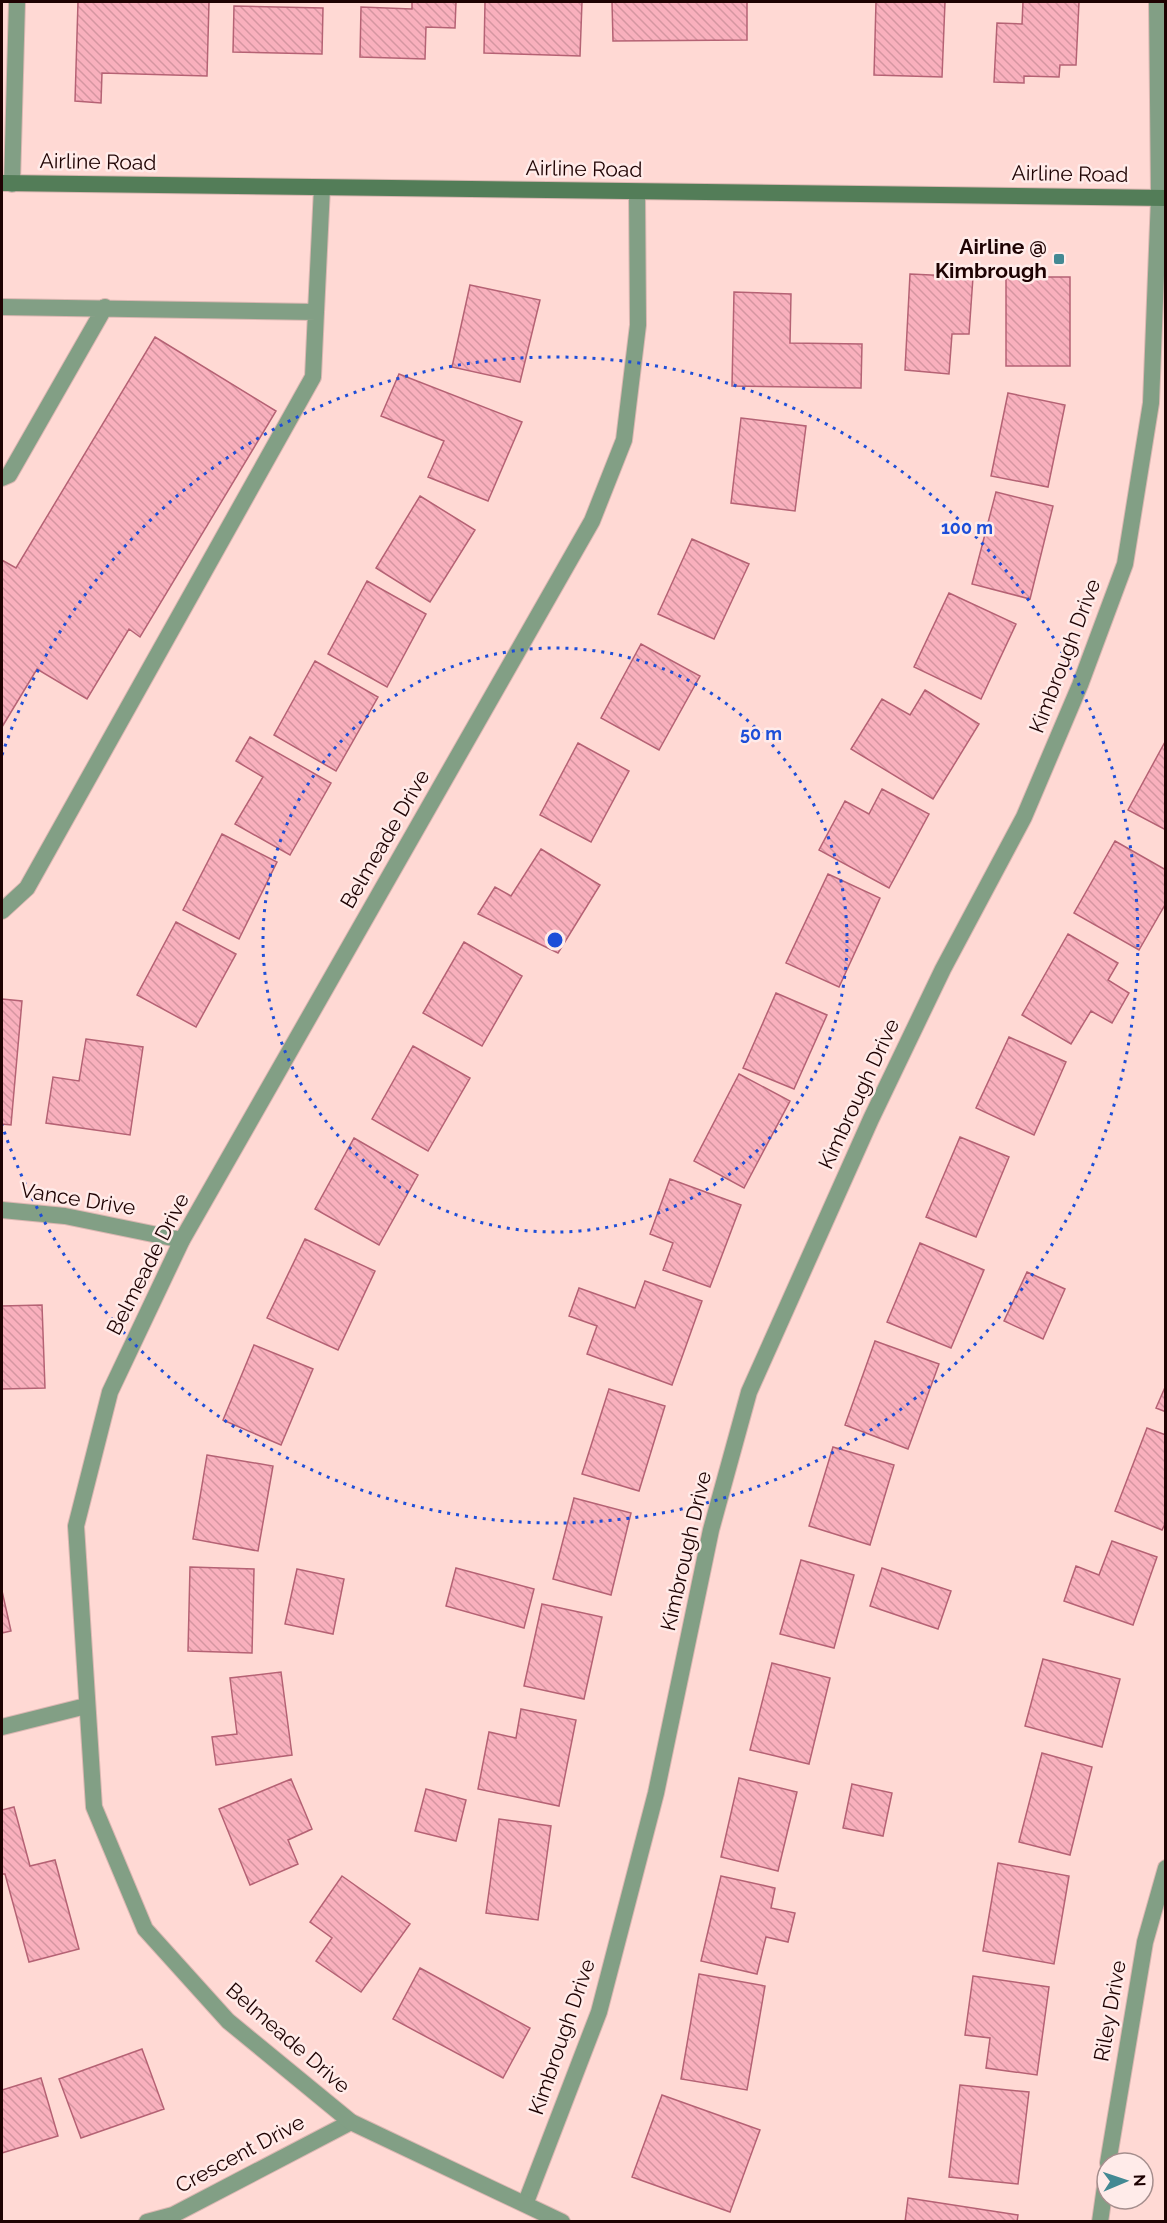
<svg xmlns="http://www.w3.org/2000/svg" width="1167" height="2223" viewBox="0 0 1167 2223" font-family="Raleway,sans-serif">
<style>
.building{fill:url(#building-back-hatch);stroke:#b56274;stroke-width:1.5}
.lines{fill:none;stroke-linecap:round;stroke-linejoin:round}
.service-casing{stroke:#dbb7b2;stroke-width:18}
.minor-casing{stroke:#dbb7b2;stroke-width:18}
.tertiary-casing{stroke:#dbb7b2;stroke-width:18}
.secondary-casing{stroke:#dbb7b2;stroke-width:18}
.service{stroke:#829f85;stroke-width:16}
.minor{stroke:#829f85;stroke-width:16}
.tertiary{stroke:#829f85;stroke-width:16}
.secondary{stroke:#537d58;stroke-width:16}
.ring{fill:none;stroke:#1d4ed8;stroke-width:3;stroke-dasharray:3 6}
.poi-dot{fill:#438993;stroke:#ffebe9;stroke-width:2}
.labels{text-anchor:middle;stroke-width:5;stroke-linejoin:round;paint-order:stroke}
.street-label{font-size:21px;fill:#1e0202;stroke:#ffebe9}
.poi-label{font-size:21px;font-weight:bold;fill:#1e0202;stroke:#ffebe9;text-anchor:end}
.centre{fill:#1d4ed8;stroke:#ffebe9;stroke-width:3}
.ring-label{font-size:18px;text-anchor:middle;font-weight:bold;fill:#1d4ed8;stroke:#ffebe9;stroke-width:5;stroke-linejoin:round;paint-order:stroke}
</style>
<defs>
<pattern id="building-back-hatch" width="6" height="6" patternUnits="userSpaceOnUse" patternTransform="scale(1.5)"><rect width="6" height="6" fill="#f9b0bd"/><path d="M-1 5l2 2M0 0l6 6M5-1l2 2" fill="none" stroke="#d596a1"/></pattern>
</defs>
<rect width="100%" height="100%" fill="#ffd9d4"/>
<path class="building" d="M 78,2 L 209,2 L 207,76 L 102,73 L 101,103 L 75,101 Z
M 412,2 L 456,2 L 455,28 L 426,27 L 425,59 L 360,57 L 361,7 L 412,9 Z
M 485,2 L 582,2 L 580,56 L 484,53 Z
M 612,2 L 747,2 L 747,40 L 613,41 Z
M 876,2 L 945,2 L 942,77 L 874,75 Z
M 1023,2 L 1079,2 L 1076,65 L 1060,65 L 1059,77 L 1024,76 L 1024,83 L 994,82 L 997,23 L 1022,24 Z
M 234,6 L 323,8 L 322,54 L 233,52 Z
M 910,274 L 973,277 L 969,334 L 952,334 L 949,374 L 905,370 Z
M 1006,277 L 1070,277 L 1070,366 L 1006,366 Z
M 470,285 L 540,300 L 520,382 L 452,367 Z
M 734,292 L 791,294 L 790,343 L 862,344 L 861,388 L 732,386 Z
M 155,337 L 276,411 L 140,637 L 129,629 L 87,699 L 37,669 L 2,727 L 2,560 L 16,568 Z
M 399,374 L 522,422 L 488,501 L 428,477 L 444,441 L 381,416 Z
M 1008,393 L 1065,405 L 1048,487 L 991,476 Z
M 741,418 L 806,426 L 795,511 L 731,503 Z
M 996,492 L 1053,506 L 1030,599 L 972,584 Z
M 420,496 L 475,530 L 430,602 L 376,568 Z
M 692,539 L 749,564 L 714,639 L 658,614 Z
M 367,581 L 426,614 L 387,687 L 328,654 Z
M 949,593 L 1016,624 L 981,699 L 914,667 Z
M 641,644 L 700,676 L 659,750 L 601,718 Z
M 315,661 L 378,697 L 336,771 L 274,735 Z
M 925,690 L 979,724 L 933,799 L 851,749 L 882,699 L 910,715 Z
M 250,737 L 331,783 L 290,855 L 235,824 L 263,777 L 236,761 Z
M 1166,740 L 1166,830 L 1128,810 Z
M 578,743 L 629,771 L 591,842 L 540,815 Z
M 882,789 L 929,814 L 889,888 L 819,850 L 845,801 L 869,814 Z
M 222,834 L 277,862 L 239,939 L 183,910 Z
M 1115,841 L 1166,870 L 1166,903 L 1139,950 L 1074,913 Z
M 541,849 L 600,885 L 558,953 L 478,914 L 495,887 L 511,896 Z
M 828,874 L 880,898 L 839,987 L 786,963 Z
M 176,922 L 236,954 L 196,1027 L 137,995 Z
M 1068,934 L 1118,963 L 1108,980 L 1129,993 L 1112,1023 L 1091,1011 L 1071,1044 L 1022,1015 Z
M 464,942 L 522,976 L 482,1046 L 423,1013 Z
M 776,993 L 827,1015 L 794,1089 L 743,1068 Z
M 2,999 L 22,1001 L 11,1125 L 2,1124 Z
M 1009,1037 L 1066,1062 L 1034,1135 L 976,1108 Z
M 86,1039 L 143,1047 L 130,1135 L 46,1123 L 53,1077 L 79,1081 Z
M 413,1046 L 470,1078 L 428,1151 L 372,1119 Z
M 739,1074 L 790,1101 L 744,1188 L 694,1161 Z
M 960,1137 L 1009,1157 L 976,1237 L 926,1217 Z
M 354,1138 L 418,1175 L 379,1245 L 315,1209 Z
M 670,1179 L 741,1205 L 710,1287 L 663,1270 L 673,1243 L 650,1234 Z
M 305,1239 L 375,1271 L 338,1350 L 267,1318 Z
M 920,1243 L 984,1270 L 951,1348 L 887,1322 Z
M 1027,1272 L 1065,1289 L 1043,1339 L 1004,1321 Z
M 645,1281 L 702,1301 L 672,1385 L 587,1354 L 597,1326 L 569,1316 L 579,1288 L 635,1308 Z
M 42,1305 L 45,1388 L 2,1389 L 2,1306 Z
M 875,1341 L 939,1364 L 908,1449 L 845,1425 Z
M 254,1345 L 313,1369 L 281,1445 L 223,1420 Z
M 1166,1385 L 1166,1412 L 1156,1408 Z
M 609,1389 L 665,1406 L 639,1491 L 582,1474 Z
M 1147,1428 L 1166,1435 L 1166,1522 L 1162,1530 L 1115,1511 Z
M 833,1447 L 894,1465 L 870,1545 L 809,1526 Z
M 207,1455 L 273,1466 L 258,1551 L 193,1539 Z
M 574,1498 L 631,1513 L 611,1595 L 553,1579 Z
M 1112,1541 L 1157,1557 L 1133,1625 L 1064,1601 L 1076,1566 L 1099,1575 Z
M 801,1560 L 854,1575 L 834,1648 L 780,1634 Z
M 190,1567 L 254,1569 L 252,1653 L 188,1651 Z
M 456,1568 L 534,1589 L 524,1628 L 446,1606 Z
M 882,1568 L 951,1591 L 938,1629 L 870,1606 Z
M 297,1569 L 344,1579 L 333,1634 L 285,1624 Z
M 2,1591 L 11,1631 L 2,1633 Z
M 542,1604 L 602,1617 L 584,1699 L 524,1686 Z
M 1043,1659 L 1120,1679 L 1102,1747 L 1025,1726 Z
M 772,1663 L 830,1678 L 809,1764 L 750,1750 Z
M 281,1672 L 292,1755 L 216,1765 L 212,1737 L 237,1734 L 230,1678 Z
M 521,1709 L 576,1720 L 559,1806 L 478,1789 L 489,1732 L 516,1738 Z
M 1042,1753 L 1092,1767 L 1070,1855 L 1019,1842 Z
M 739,1778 L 797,1792 L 778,1871 L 721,1857 Z
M 291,1779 L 312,1829 L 288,1840 L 298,1864 L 250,1885 L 219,1809 Z
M 852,1784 L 892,1793 L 883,1836 L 843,1828 Z
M 426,1789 L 466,1800 L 456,1841 L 415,1831 Z
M 14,1807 L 30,1866 L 55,1860 L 79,1949 L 29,1962 L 5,1874 L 2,1874 L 2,1810 Z
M 499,1819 L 551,1826 L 538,1920 L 486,1913 Z
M 998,1863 L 1069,1876 L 1054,1964 L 983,1951 Z
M 342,1876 L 410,1924 L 361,1992 L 316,1961 L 332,1938 L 310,1922 Z
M 721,1876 L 775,1888 L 771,1908 L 795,1913 L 788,1942 L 766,1937 L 757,1974 L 701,1961 Z
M 420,1968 L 530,2028 L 503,2078 L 393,2019 Z
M 699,1974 L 765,1986 L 747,2090 L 681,2079 Z
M 973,1976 L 1049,1987 L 1037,2075 L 986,2068 L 990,2038 L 965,2035 Z
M 142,2049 L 164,2109 L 81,2138 L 59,2079 Z
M 41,2078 L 58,2136 L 2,2153 L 2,2090 Z
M 960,2085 L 1029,2092 L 1018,2184 L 949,2177 Z
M 662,2095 L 760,2130 L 730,2212 L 632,2177 Z
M 908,2198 L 1018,2215 L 1017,2222 L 905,2222 Z"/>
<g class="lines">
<defs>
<path id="service" d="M 12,184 L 17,2
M 2,307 L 316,312 L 322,188
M 2,478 L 9,475 L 105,307
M 2,911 L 27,888 L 313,377 L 316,312"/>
<path id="minor" d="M 2,1210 L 65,1216 L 182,1240
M 2,1727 L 86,1706
M 1108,2163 L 1145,1942 L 1166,1868
M 526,2202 L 599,2012 L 656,1793 L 711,1530 L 749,1392 L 871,1119 L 943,969 L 1024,817 L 1080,685 L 1125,564 L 1151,403 L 1159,198 L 1157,2
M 147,2222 L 173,2215 L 351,2122
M 1100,2222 L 1107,2173"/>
<path id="tertiary" d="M 562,2222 L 351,2122 L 228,2021 L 145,1929 L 94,1807 L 76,1526 L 110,1392 L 182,1240 L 592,521 L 624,440 L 638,325 L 637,192"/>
<path id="secondary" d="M 2,183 L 1166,198"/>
</defs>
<use href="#service" class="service-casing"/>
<use href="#minor" class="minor-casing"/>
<use href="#tertiary" class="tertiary-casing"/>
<use href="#secondary" class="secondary-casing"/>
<use href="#service" class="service"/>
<use href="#minor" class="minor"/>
<use href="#tertiary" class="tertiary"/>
<use href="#secondary" class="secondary"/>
</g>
<g class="ring">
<circle cx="555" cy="940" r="292"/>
<path d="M2 755A583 583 0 1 1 2 1125"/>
</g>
<rect class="poi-dot" x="1053" y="253" width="12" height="12" rx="3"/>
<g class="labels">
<g class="street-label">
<text transform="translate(98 162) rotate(1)" y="7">Airline Road</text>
<text transform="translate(584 169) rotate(1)" y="7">Airline Road</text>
<text transform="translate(1070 174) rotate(1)" y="7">Airline Road</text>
<text transform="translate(1065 656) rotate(-69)" y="7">Kimbrough Drive</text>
<text transform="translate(385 839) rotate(-60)" y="7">Belmeade Drive</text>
<text transform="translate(859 1094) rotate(-65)" y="7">Kimbrough Drive</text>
<text transform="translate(78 1199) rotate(9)" y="7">Vance Drive</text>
<text transform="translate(148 1264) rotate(-63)" y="7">Belmeade Drive</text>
<text transform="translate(686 1551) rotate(-77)" y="7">Kimbrough Drive</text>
<text transform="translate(1110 2011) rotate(-80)" y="7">Riley Drive</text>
<text transform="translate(562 2037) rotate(-71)" y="7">Kimbrough Drive</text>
<text transform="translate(288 2038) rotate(41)" y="7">Belmeade Drive</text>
<text transform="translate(240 2154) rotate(-28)" y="7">Crescent Drive</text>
</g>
<g class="poi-label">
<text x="1047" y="254">Airline @<tspan x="1047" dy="24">Kimbrough</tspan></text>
</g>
</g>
<circle cx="555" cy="940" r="9" class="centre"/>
<g class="ring-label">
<text x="967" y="534">100 m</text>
<text x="761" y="740">50 m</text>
</g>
<rect width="1167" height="2223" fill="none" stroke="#1e0202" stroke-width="6"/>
<g transform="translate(1125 2181) rotate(88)"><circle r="28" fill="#ffebe9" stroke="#a58e8d" stroke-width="1.5"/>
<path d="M0-4.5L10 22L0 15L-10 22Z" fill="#438993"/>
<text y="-9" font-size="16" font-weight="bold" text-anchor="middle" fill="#1e0202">N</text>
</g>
</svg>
